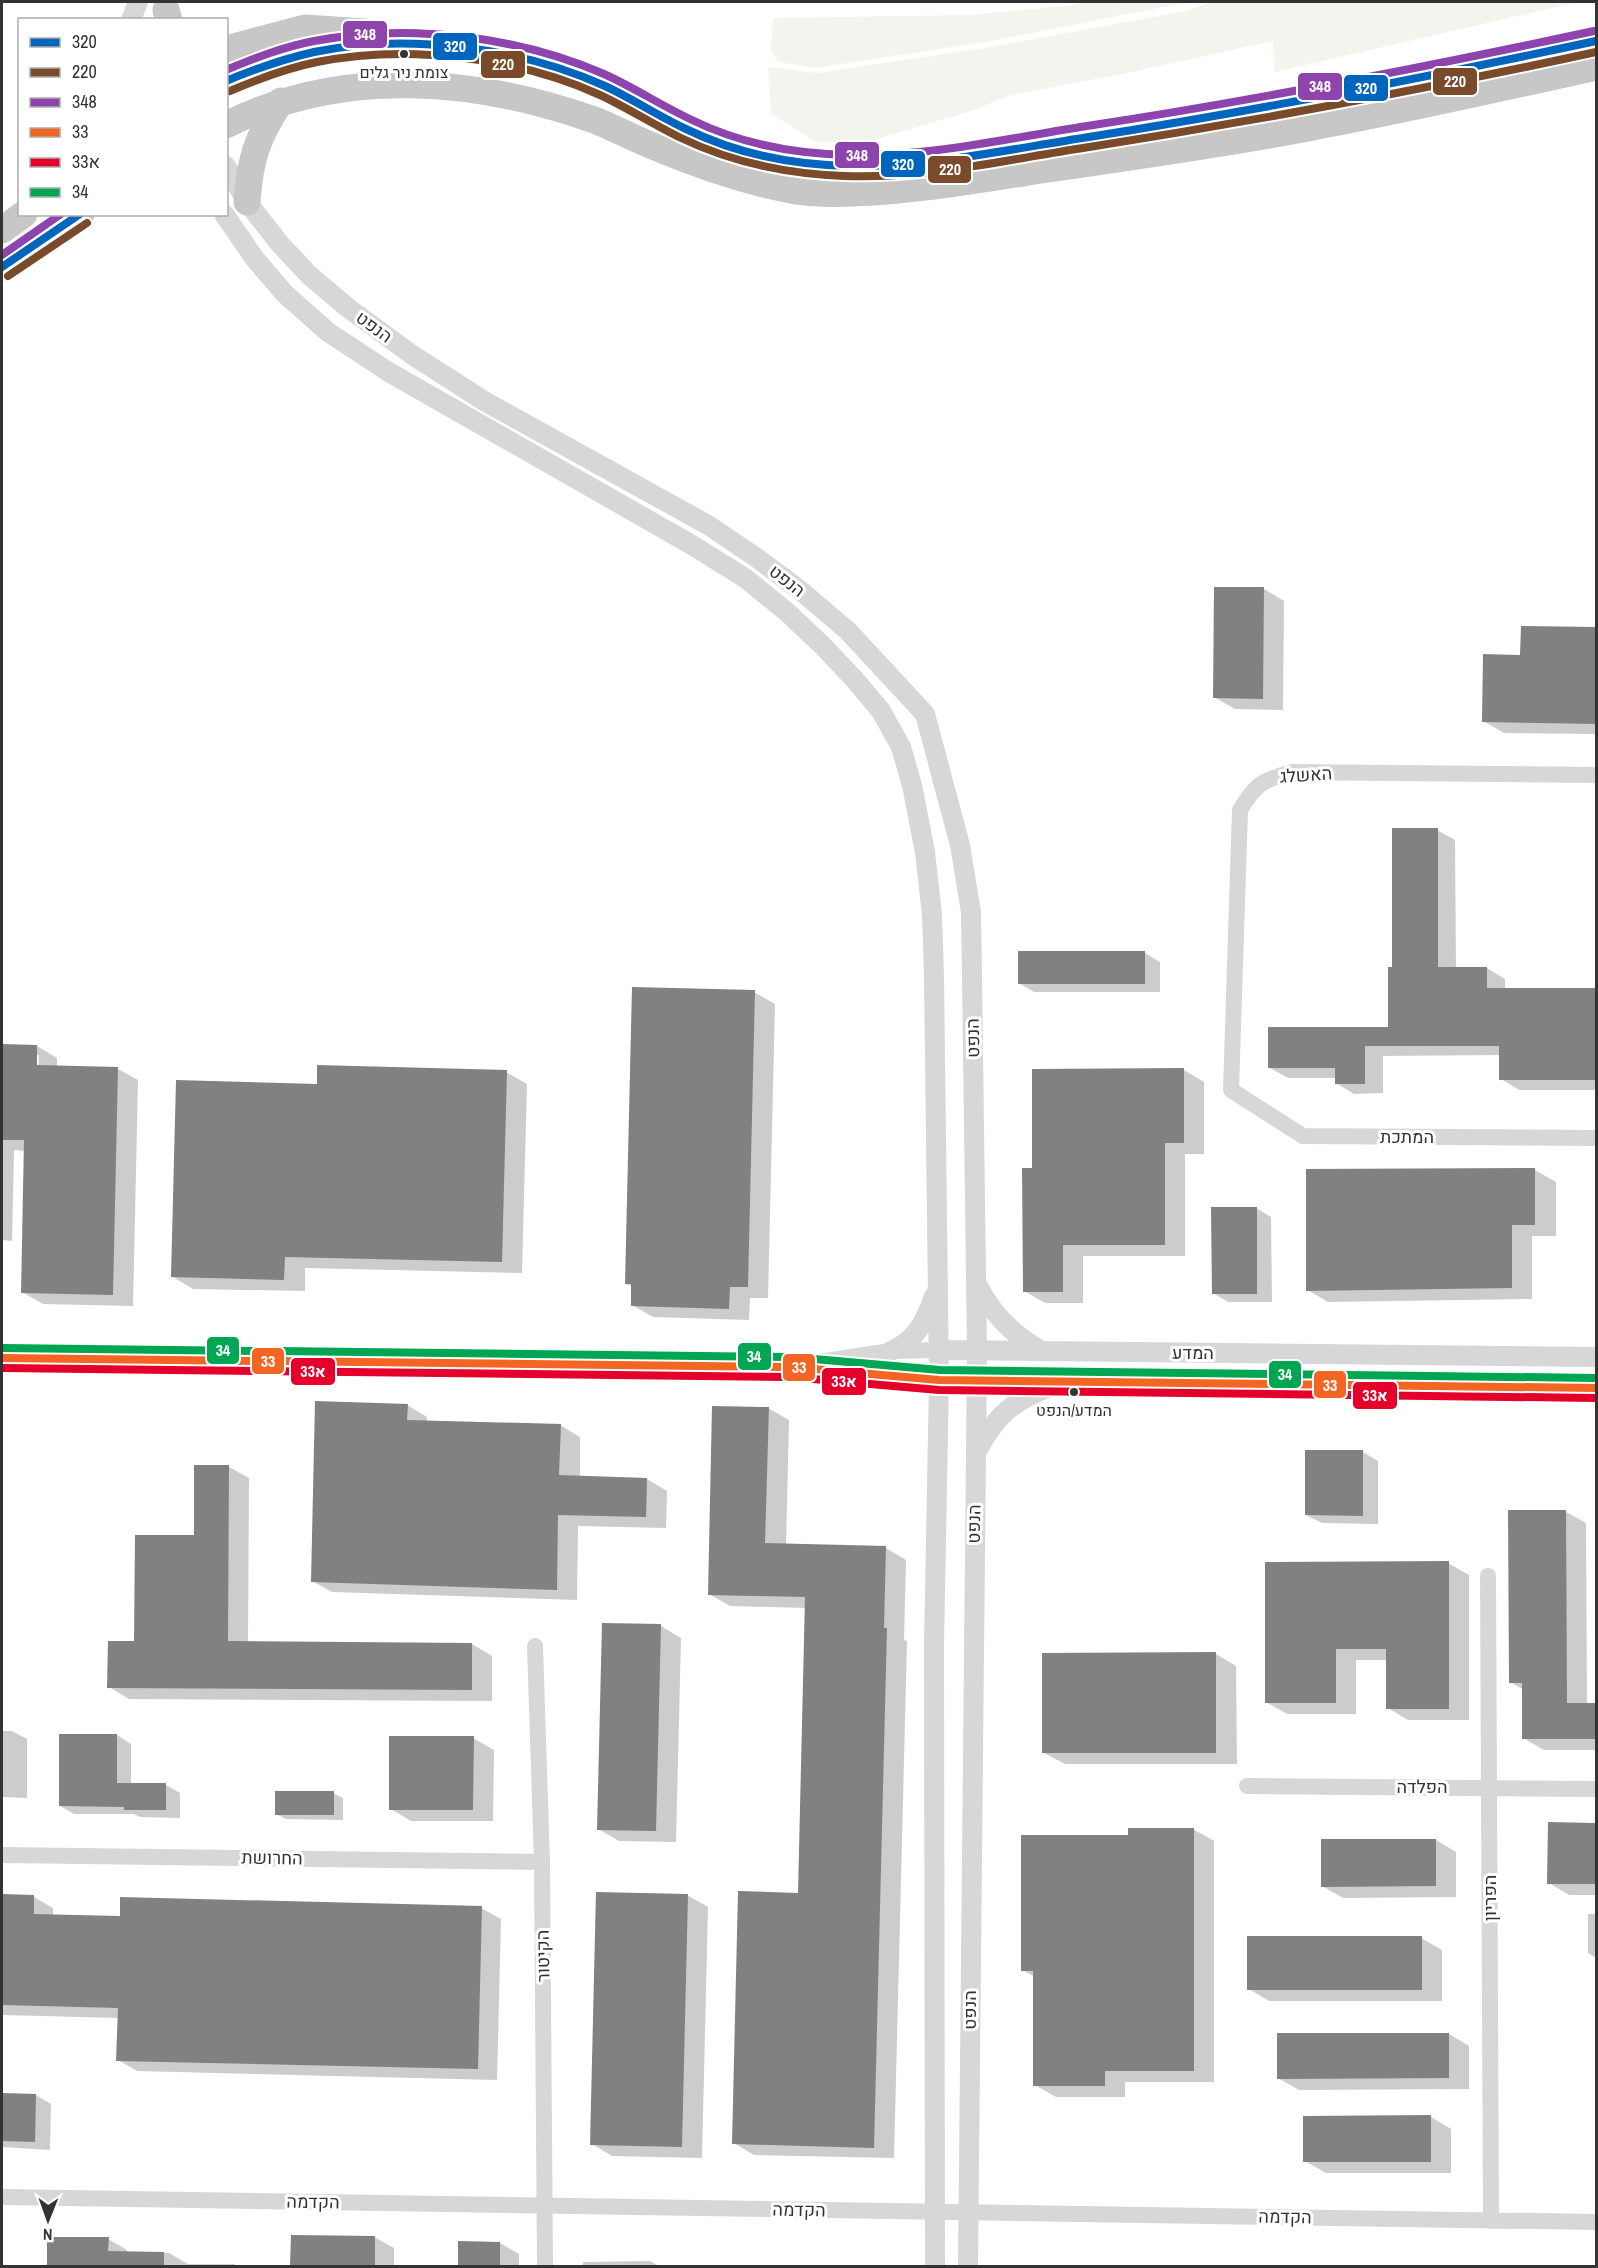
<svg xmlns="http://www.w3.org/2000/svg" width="1598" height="2268" viewBox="0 0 1598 2268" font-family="'Archivo Narrow',Heebo,sans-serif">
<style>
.green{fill:#f1f5ed}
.shadow{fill:#0003;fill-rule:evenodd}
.building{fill:#818181}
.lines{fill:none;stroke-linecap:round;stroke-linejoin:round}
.minor{stroke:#d7d7d7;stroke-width:16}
.tertiary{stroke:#d7d7d7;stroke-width:20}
.trunk{stroke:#c7c7c7;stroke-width:27}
.bus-1-casing{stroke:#fff;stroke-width:12}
.bus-2-casing{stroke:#fff;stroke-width:12}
.bus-3-casing{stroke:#fff;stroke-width:12}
.bus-4-casing{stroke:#fff;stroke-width:12}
.bus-5-casing{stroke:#fff;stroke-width:12}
.bus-6-casing{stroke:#fff;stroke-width:12}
.bus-1{stroke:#0065bd;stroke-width:8}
.bus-2{stroke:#7a4b2a;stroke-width:8}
.bus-3{stroke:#8e44ad;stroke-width:8}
.bus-4{stroke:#f26522;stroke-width:8}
.bus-5{stroke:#e4002b;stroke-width:8}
.bus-6{stroke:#00a651;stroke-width:8}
.bus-dot{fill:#333;stroke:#fff;stroke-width:2}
.labels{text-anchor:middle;stroke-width:6;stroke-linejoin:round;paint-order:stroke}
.bus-label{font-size:16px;fill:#333;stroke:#fff}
.street-label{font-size:18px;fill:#333;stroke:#fff}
.line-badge{stroke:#fff;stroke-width:2}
.badge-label{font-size:16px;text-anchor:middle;font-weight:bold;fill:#fff}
</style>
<rect width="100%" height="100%" fill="#fff"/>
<path class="green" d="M 1085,2 L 1189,2 L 990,41 L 816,68 L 778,62 L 771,49 L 773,18 L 970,15 L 1073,5 Z
M 1213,2 L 1578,2 L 1275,72 L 1273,41 L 1122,74 L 1011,95 L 971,111 L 867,142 L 816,142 L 771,113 L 768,67 L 817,73 L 991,47 L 1186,11 Z"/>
<path class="shadow" d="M 1264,589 L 1284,601 L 1283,710 L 1235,709 L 1214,697 Z
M 1522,627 L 1596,628 L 1596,734 L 1504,733 L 1483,721 L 1522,656 Z
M 1437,830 L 1455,840 L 1456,969 L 1487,968 L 1505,979 L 1505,990 L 1596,989 L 1596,1090 L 1519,1090 L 1501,1079 L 1501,1055 L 1383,1056 L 1383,1093 L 1354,1094 L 1336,1083 L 1336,1078 L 1288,1078 L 1270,1068 L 1389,1028 L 1394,969 Z
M 1019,953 L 1145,953 L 1160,962 L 1160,992 L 1034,992 L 1019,983 Z
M 754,992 L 775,1004 L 768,1298 L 750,1298 L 749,1320 L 653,1317 L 632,1305 L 633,1287 L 627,1284 Z
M 2,1045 L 37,1046 L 57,1058 L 57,1067 L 118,1069 L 138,1080 L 133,1306 L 43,1304 L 22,1292 L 26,1151 L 14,1150 L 12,1241 L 2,1240 ZM 36,1055 L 39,1055 L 38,1073 L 35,1073 Z
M 1184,1070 L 1204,1082 L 1204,1154 L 1185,1154 L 1185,1256 L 1083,1256 L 1083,1303 L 1045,1303 L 1024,1291 L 1034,1170 Z
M 506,1072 L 527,1084 L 522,1273 L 305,1268 L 305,1291 L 193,1289 L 173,1277 L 318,1086 Z
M 1535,1170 L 1556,1182 L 1556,1236 L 1532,1236 L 1532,1299 L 1328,1302 L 1308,1290 Z
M 1256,1208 L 1271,1217 L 1272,1302 L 1228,1302 L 1213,1293 Z
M 407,1405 L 427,1417 L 427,1422 L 560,1425 L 580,1437 L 580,1477 L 647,1479 L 667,1491 L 666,1528 L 578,1526 L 577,1600 L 332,1592 L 312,1581 Z
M 768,1408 L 789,1420 L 786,1545 L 886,1548 L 906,1560 L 904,1640 L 907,1641 L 894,2158 L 754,2155 L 734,2143 L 800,1894 L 807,1608 L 730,1606 L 709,1594 Z
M 1363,1452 L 1378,1461 L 1378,1524 L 1322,1523 L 1306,1515 Z
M 229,1467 L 249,1478 L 248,1643 L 472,1644 L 492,1656 L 492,1701 L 129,1699 L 109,1687 L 196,1537 Z
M 1566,1512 L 1586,1523 L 1587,1704 L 1596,1704 L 1596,1750 L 1544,1750 L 1523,1738 L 1524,1690 L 1510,1682 Z
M 1266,1563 L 1448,1563 L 1469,1575 L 1469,1720 L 1408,1720 L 1388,1708 L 1388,1660 L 1356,1660 L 1356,1714 L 1287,1714 L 1266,1702 Z
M 661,1626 L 681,1638 L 676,1842 L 619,1841 L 598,1829 Z
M 1216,1654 L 1236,1666 L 1237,1764 L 1065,1764 L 1044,1753 Z
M 2,1731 L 12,1731 L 27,1739 L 27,1798 L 2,1797 Z
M 117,1735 L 131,1744 L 131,1784 L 166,1785 L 180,1793 L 180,1818 L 140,1817 L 134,1814 L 74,1814 L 60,1806 Z
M 473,1738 L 494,1750 L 493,1821 L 411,1821 L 391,1809 Z
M 333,1793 L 343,1798 L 343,1820 L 286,1819 L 276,1814 Z
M 1549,1824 L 1596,1824 L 1596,1895 L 1569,1895 L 1549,1883 Z
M 1193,1829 L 1214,1841 L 1214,2082 L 1125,2082 L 1125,2097 L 1056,2097 L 1035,2085 L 1035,1977 L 1022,1970 L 1129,1836 Z
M 1436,1840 L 1456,1852 L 1456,1897 L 1343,1898 L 1322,1886 Z
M 687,1895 L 708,1907 L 702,2158 L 612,2156 L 592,2144 Z
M 2,1896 L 34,1897 L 53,1908 L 53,1916 L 121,1917 L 481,1908 L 501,1919 L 497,2080 L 137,2071 L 118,2060 L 119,2018 L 2,2015 Z
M 1588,1914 L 1596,1914 L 1596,1958 L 1588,1953 Z
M 1421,1938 L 1442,1950 L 1442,2001 L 1269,2001 L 1249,1989 Z
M 1449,2034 L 1469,2046 L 1469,2089 L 1299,2090 L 1278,2078 Z
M 2,2094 L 36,2095 L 51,2104 L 50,2150 L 2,2147 Z
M 1431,2117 L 1451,2129 L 1451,2173 L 1326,2173 L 1305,2161 Z
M 292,2237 L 374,2237 L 394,2248 L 394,2266 L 292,2266 Z
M 48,2238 L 108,2239 L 127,2250 L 127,2253 L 169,2253 L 188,2264 L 234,2264 L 238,2266 L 48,2266 Z
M 460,2243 L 500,2243 L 519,2254 L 519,2266 L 460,2266 Z
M 650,2261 L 659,2266 L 583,2266 L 583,2262 Z"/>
<path class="building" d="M 1214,587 L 1264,587 L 1263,699 L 1213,698 Z
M 1521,626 L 1596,627 L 1596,724 L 1482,722 L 1483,654 L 1520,655 Z
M 1392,828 L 1438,828 L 1438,967 L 1487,967 L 1487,988 L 1596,988 L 1596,1080 L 1499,1080 L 1499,1046 L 1365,1046 L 1365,1084 L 1335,1084 L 1335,1068 L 1268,1068 L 1268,1027 L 1388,1027 L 1388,967 L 1392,967 Z
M 1018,951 L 1145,951 L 1145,984 L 1018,984 Z
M 632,987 L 755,990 L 748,1287 L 730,1287 L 729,1309 L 631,1306 L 631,1284 L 625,1284 Z
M 2,1044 L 37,1045 L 37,1065 L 118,1067 L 113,1295 L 21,1293 L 24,1140 L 2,1140 Z
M 317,1065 L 507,1070 L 502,1262 L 285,1257 L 284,1280 L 171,1277 L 176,1080 L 317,1084 Z
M 1184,1068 L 1184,1143 L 1165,1143 L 1165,1245 L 1063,1245 L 1063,1292 L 1023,1292 L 1022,1168 L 1032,1168 L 1032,1069 Z
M 1535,1168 L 1535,1225 L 1512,1225 L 1512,1288 L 1306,1291 L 1306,1169 Z
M 1211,1207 L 1257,1207 L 1257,1294 L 1212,1294 Z
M 315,1401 L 408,1404 L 407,1420 L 561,1424 L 559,1475 L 647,1478 L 646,1517 L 558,1515 L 557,1590 L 311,1582 Z
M 712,1406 L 769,1407 L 765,1543 L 886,1546 L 884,1628 L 887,1628 L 874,2148 L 732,2144 L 738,1891 L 798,1893 L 805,1597 L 708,1595 Z
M 1305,1450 L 1363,1450 L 1363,1516 L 1305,1515 Z
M 194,1465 L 229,1465 L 228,1641 L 472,1643 L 472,1690 L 107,1688 L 108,1641 L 134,1641 L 135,1535 L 194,1535 Z
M 1508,1510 L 1566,1510 L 1567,1703 L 1596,1703 L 1596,1739 L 1522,1739 L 1522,1683 L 1509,1683 Z
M 1449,1561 L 1449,1709 L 1386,1709 L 1386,1649 L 1336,1649 L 1336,1703 L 1265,1703 L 1265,1562 Z
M 602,1623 L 661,1624 L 656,1831 L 597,1830 Z
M 1216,1652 L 1216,1753 L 1042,1753 L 1042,1653 Z
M 59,1734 L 117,1734 L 117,1783 L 166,1783 L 166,1810 L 124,1810 L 124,1807 L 59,1806 Z
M 389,1736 L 474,1736 L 473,1810 L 389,1810 Z
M 275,1791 L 334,1791 L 334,1815 L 275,1815 Z
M 1548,1822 L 1596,1823 L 1595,1884 L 1547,1884 Z
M 1128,1828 L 1194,1828 L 1194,2071 L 1105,2071 L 1105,2086 L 1033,2086 L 1033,1971 L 1021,1971 L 1021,1835 L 1128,1835 Z
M 1321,1839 L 1436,1839 L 1436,1886 L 1321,1887 Z
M 596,1892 L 688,1894 L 682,2147 L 590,2145 Z
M 2,1894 L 34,1895 L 34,1914 L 120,1916 L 120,1897 L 482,1906 L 478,2069 L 116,2061 L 118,2008 L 2,2005 Z
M 1247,1936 L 1422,1936 L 1422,1990 L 1247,1990 Z
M 1277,2033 L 1449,2033 L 1449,2078 L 1277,2079 Z
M 2,2093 L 36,2094 L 35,2142 L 2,2141 Z
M 1431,2115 L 1431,2162 L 1303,2162 L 1303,2116 Z
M 291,2235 L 375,2236 L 375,2266 L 290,2266 Z
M 47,2237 L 109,2237 L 108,2251 L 164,2252 L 164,2266 L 47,2266 Z
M 458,2241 L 500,2242 L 500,2266 L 458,2266 Z"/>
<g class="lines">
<path class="minor" d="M 1596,775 L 1292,772 C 1263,780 1256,783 1240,810 L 1231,1090 L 1303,1136 L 1596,1138
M 2,1358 L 791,1367 L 939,1380
M 806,1364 L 891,1351 L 939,1350
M 1488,1576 L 1491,2221
M 535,1646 L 542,1862 L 545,2266
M 1247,1786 L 1596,1789
M 2,1855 L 542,1862
M 2,2197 L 1596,2222"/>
<path class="tertiary" d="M 131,20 L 138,2
M 226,166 L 247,202 L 280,244 L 309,275 L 348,308 L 411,354 L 484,401 L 708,525 L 757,558 L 801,591 L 848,631 L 925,714 L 960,845 L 971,912 L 972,975 L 977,1351 L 968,2266
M 224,214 L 255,259 L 285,294 L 328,332 L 387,371 L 692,545 L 745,578 L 787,612 L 824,647 L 855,680 L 881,711 L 901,747 L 912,785 L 925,852 L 932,915 L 934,976 L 939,1380 L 934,1645 L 935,2266
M 978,1286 C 993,1315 1014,1336 1042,1351
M 939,1350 L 1596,1357
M 891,1351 C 916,1341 926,1320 934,1296
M 939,1380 L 1596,1388
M 976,1453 C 996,1415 1013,1400 1053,1386"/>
<path class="trunk" d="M 166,10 L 169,20
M 226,49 L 305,28 L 365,32
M 226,81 C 341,27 475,36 591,80 C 629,95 662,119 699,135 C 724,146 753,154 780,159 C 873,177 969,155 1061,141 C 1241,114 1419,80 1596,41
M 226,125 C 343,66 477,78 597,121 C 616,129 635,139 655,147 C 700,166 747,182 796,191 C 821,195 848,193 873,192 C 932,188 990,178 1048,169 C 1137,156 1226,144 1313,127 C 1408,109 1502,88 1596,67
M 247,202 C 250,158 257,138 281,101
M 2,230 L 24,214
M 2,267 L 81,214"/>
<defs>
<path id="bus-1" d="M 226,81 C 255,69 283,59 314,52 C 406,33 519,47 605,86 C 633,99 658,116 686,129 C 737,154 794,165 850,166 C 930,167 1010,149 1089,137 C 1259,110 1428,77 1596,41
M 2,267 L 80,214"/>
<path id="bus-2" d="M 230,91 C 258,79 287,68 317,62 C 407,44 517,57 600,95 C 628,108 654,125 681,138 C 733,163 789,174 845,176 C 925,179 1005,160 1083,148 C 1255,121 1426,89 1596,52
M 8,276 L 87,223"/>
<path id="bus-3" d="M 226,70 C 255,58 283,47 314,41 C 409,23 516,36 604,74 C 635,88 662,106 692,120 C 741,144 795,154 849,155 C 929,157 1009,138 1087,126 C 1257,100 1426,67 1594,31
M 2,255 L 61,214"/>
<path id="bus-4" d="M 2,1358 L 791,1367 L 939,1380 L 1596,1388"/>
<path id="bus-5" d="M 2,1368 L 790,1377 L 939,1390 L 1596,1398"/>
<path id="bus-6" d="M 2,1348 L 791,1357 L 940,1370 L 1596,1378"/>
</defs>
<use href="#bus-1" class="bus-1-casing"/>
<use href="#bus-2" class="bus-2-casing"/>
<use href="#bus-3" class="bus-3-casing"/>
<use href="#bus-4" class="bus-4-casing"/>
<use href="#bus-5" class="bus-5-casing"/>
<use href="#bus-6" class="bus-6-casing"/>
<use href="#bus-1" class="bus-1"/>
<use href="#bus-2" class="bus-2"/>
<use href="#bus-3" class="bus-3"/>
<use href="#bus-4" class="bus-4"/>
<use href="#bus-5" class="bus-5"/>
<use href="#bus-6" class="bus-6"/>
</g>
<g class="bus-dot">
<circle cx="404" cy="54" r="5"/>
<circle cx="1074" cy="1392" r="5"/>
</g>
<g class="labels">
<g class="bus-label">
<text x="404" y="78">צומת ניר גלים</text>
<text x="1074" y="1416">המדע/הנפט</text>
</g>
<g class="street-label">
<text transform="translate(374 327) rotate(36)" y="6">הנפט</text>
<text transform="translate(787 581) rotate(38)" y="6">הנפט</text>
<text transform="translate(1306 775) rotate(-4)" y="6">האשלג</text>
<text transform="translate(973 1038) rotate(-91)" y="6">הנפט</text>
<text x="1407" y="1143">המתכת</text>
<text x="1193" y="1359">המדע</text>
<text transform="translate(974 1524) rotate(-89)" y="6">הנפט</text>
<text x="1422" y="1793">הפלדה</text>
<text transform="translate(272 1858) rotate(1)" y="6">החרושת</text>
<text transform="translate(1490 1898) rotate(-90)" y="6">הפריון</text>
<text transform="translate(543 1956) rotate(-91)" y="6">הקיטור</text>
<text transform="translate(970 2010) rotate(-90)" y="6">הנפט</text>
<text transform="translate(313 2202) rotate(1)" y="6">הקדמה</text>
<text transform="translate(799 2210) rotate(1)" y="6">הקדמה</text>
<text transform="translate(1285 2217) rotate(1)" y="6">הקדמה</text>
</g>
</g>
<g class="line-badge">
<rect x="342" y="20" width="46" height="29" rx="6" fill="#8e44ad"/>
<rect x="432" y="32" width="46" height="29" rx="6" fill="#0065bd"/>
<rect x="480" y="50" width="46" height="29" rx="6" fill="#7a4b2a"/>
<rect x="1432" y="67" width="46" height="29" rx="6" fill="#7a4b2a"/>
<rect x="1297" y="72" width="46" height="29" rx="6" fill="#8e44ad"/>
<rect x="1343" y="74" width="46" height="28" rx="6" fill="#0065bd"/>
<rect x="834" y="141" width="46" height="28" rx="6" fill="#8e44ad"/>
<rect x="880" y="150" width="46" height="28" rx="6" fill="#0065bd"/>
<rect x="927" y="155" width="45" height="29" rx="6" fill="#7a4b2a"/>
<rect x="206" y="1336" width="34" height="29" rx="6" fill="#00a651"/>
<rect x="737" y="1342" width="35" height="29" rx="6" fill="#00a651"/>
<rect x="251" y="1347" width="34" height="28" rx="6" fill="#f26522"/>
<rect x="782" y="1353" width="34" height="29" rx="6" fill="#f26522"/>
<rect x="290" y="1357" width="46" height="29" rx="6" fill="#e4002b"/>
<rect x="1268" y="1360" width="34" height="29" rx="6" fill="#00a651"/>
<rect x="821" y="1367" width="46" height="29" rx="6" fill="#e4002b"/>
<rect x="1313" y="1370" width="34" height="29" rx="6" fill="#f26522"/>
<rect x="1352" y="1381" width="46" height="29" rx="6" fill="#e4002b"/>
</g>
<g class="badge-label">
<text x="365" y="40">348</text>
<text x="455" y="52">320</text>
<text x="503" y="70">220</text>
<text x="1455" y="87">220</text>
<text x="1320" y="92">348</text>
<text x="1366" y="94">320</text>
<text x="857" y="161">348</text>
<text x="903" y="170">320</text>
<text x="950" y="175">220</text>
<text x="223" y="1356">34</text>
<text x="754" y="1362">34</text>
<text x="268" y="1367">33</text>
<text x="799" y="1373">33</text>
<text x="313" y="1377">33א</text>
<text x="1285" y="1380">34</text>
<text x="844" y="1387">33א</text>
<text x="1330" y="1391">33</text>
<text x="1375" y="1401">33א</text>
</g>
<rect width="1598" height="2268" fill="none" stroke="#333333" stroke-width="6"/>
<rect x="18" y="18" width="210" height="198" fill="#ffffff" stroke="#adadad" stroke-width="1.5"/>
<rect x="30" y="38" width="30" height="9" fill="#0065bd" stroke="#adadad" stroke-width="1.5"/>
<text x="72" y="48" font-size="18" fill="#333333">320</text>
<rect x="30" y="68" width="30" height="9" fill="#7a4b2a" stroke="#adadad" stroke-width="1.5"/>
<text x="72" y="78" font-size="18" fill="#333333">220</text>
<rect x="30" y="98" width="30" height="9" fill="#8e44ad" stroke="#adadad" stroke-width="1.5"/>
<text x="72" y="108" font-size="18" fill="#333333">348</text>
<rect x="30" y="128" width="30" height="9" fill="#f26522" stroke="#adadad" stroke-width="1.5"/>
<text x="72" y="138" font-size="18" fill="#333333">33</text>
<rect x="30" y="158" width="30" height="9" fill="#e4002b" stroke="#adadad" stroke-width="1.5"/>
<text x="72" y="168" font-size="18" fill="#333333">33א</text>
<rect x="30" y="188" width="30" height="9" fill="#00a651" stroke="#adadad" stroke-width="1.5"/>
<text x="72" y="198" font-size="18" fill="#333333">34</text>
<g transform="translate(48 2220) rotate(181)" stroke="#ffffff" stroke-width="4.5" paint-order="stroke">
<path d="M0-4.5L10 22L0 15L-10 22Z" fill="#333333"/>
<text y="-9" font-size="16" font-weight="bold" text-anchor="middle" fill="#333333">N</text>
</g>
</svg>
